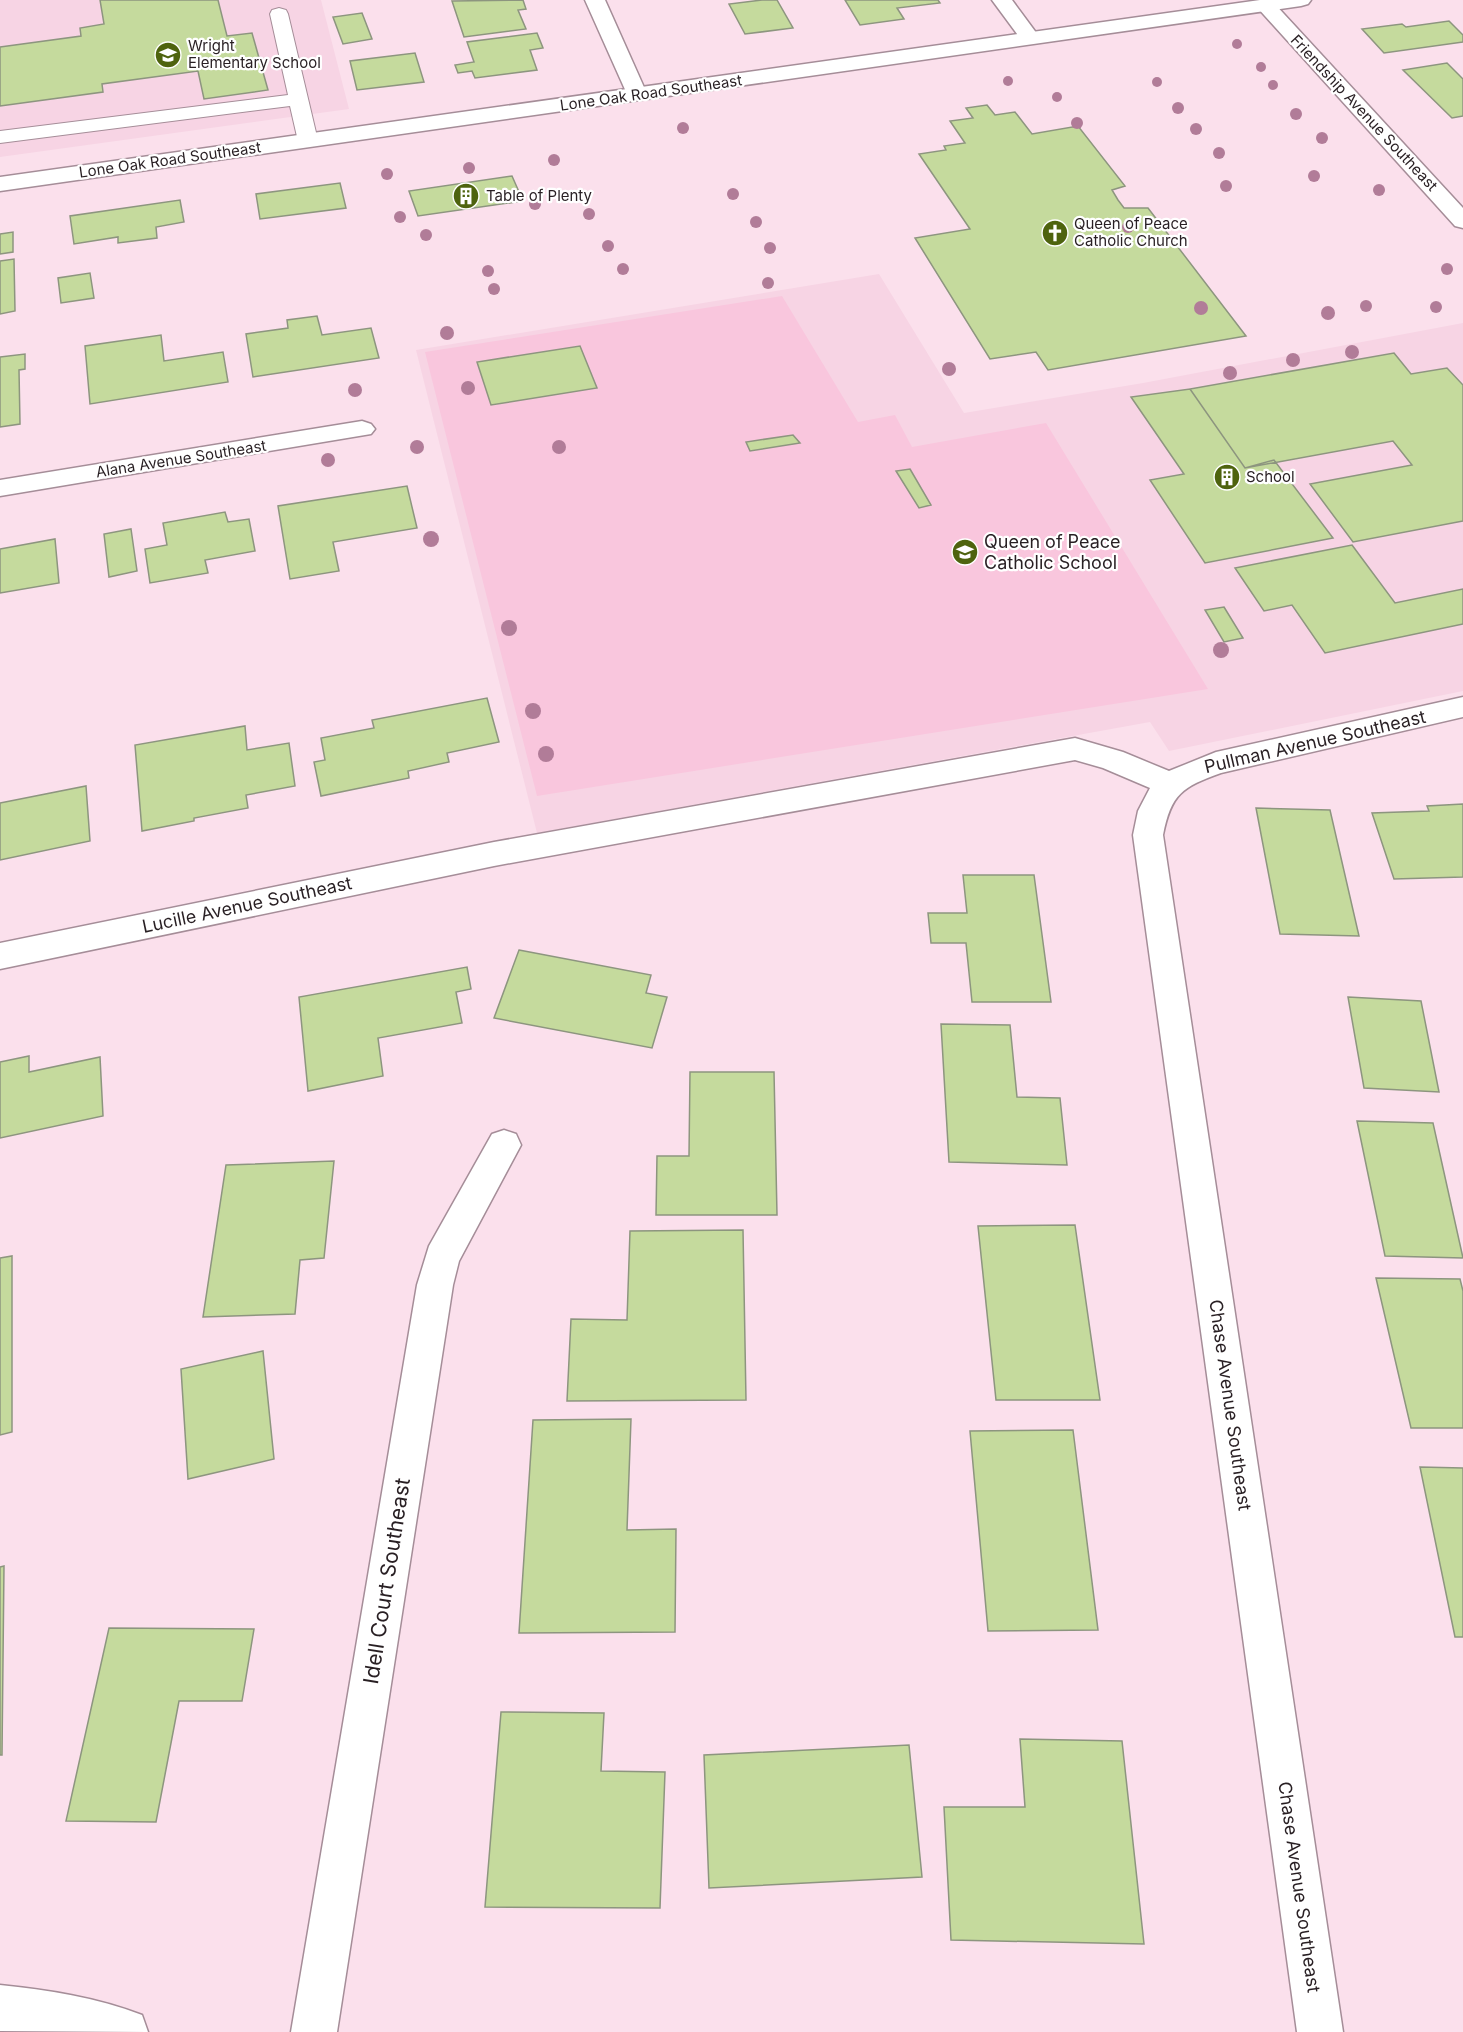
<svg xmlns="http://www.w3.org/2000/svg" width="1463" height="2032" viewBox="0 0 1463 2032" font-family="Inter,sans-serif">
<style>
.built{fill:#f7d4e4}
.green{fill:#f9c6dd}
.building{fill:#c5da9d;stroke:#8d957f;stroke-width:1.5}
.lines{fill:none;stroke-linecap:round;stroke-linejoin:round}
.lane-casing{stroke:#a58d98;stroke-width:2}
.street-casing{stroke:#a58d98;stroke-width:3}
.secondary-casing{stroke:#a58d98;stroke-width:3}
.lane{fill:#fff;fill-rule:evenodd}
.street{fill:#fff;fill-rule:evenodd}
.secondary{fill:#fff;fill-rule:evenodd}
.tree{fill:#b17c98}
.labels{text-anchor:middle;stroke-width:4.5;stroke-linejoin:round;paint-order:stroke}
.far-poi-label{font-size:15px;fill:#281f23;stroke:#fff;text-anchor:start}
.far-street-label{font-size:15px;fill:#281f23;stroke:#fff}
.poi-label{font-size:18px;fill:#281f23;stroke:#fff;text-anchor:start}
.street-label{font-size:18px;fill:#281f23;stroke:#fff}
.near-street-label{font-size:21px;fill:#281f23;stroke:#fff}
</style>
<rect width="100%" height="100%" fill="#fbe0ec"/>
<path class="built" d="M 0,0 L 321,0 L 349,109 L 0,157 Z
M 879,274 L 964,413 L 1143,383 L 1463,323 L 1463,691 L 1169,751 L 1150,722 L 537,833 L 416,350 Z"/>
<path class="green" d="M 782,296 L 858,422 L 895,415 L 912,447 L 1046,423 L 1208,689 L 537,796 L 425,352 Z"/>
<path class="building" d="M 100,0 L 218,0 L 227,36 L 252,33 L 268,90 L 204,99 L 198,71 L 102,84 L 103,92 L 0,106 L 0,47 L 81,36 L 80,28 L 104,24 Z
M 523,0 L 526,9 L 518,10 L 526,29 L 464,37 L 452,1 Z
M 762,0 L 777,0 L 793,28 L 745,34 L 729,4 Z
M 845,0 L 938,0 L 940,3 L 897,8 L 904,19 L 860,25 Z
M 362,13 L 372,39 L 343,44 L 333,17 Z
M 1449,21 L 1463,35 L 1463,42 L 1384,53 L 1362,29 L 1402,24 L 1406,27 Z
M 537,33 L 543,48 L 530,50 L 537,70 L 475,78 L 472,71 L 458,73 L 455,65 L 474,62 L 467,42 Z
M 415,53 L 424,82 L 357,90 L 350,61 Z
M 1447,63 L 1463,79 L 1463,116 L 1452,118 L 1403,70 Z
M 987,105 L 995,115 L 1015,112 L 1032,134 L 1078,126 L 1125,186 L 1112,190 L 1118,200 L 1124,208 L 1148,208 L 1246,336 L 1048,370 L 1036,352 L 990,359 L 915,238 L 970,229 L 919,154 L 946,150 L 944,146 L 965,143 L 950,121 L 973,118 L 966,108 Z
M 512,176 L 523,201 L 418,216 L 409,191 Z
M 340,183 L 346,208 L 260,219 L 256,194 Z
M 180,200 L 184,222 L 156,227 L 157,238 L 118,243 L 118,237 L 74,244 L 70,216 Z
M 13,232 L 13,252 L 0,254 L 0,234 Z
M 14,259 L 15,311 L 0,314 L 0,261 Z
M 90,273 L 94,298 L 61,303 L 58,278 Z
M 317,316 L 322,335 L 371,328 L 379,358 L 253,377 L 246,334 L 288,328 L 287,320 Z
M 161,335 L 164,361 L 223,352 L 228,382 L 90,404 L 85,346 Z
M 580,346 L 597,388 L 491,405 L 477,362 Z
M 1394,353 L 1411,374 L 1447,368 L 1463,385 L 1463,521 L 1353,542 L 1310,484 L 1412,465 L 1393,441 L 1245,468 L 1190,389 Z
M 25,354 L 25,369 L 19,370 L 20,424 L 0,427 L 0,357 Z
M 1190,389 L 1245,468 L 1274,460 L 1333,538 L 1205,563 L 1150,480 L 1184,474 L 1131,397 Z
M 793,435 L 800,443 L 750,451 L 746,442 Z
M 910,469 L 931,505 L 919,508 L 896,471 Z
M 407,486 L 417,528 L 333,542 L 339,571 L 290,579 L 278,506 Z
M 225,512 L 228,522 L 249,519 L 255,551 L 205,560 L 208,573 L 150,583 L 145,549 L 167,545 L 163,523 Z
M 131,529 L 137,571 L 109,577 L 104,534 Z
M 55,539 L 59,583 L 0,593 L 0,549 Z
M 1352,545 L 1395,603 L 1463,589 L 1463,624 L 1325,653 L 1292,605 L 1264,611 L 1235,568 Z
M 1224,607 L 1243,638 L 1224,642 L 1205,610 Z
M 487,698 L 499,742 L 447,753 L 449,762 L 408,771 L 409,778 L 321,796 L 314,762 L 325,760 L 321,738 L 374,728 L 372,720 Z
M 245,726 L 247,750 L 289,743 L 295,786 L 246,795 L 248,808 L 194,818 L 194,821 L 142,831 L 135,745 Z
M 86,786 L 90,841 L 0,860 L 0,803 Z
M 1463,804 L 1463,877 L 1394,879 L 1372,813 L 1429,811 L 1427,806 Z
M 1256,808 L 1330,810 L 1359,936 L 1280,934 Z
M 963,875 L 1034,875 L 1051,1002 L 972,1002 L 966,943 L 931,943 L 928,913 L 967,913 Z
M 519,950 L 651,975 L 646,993 L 667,997 L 652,1048 L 494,1018 Z
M 467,967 L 471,989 L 456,992 L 462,1023 L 378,1038 L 383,1076 L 308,1091 L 299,997 Z
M 1348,997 L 1421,1001 L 1439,1092 L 1364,1088 Z
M 941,1024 L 1010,1025 L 1017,1097 L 1060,1098 L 1067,1165 L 949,1162 Z
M 29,1056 L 29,1072 L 100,1057 L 103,1116 L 0,1138 L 0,1062 Z
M 690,1072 L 774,1072 L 777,1215 L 656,1215 L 657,1156 L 689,1156 Z
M 1357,1121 L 1433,1123 L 1463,1258 L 1385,1256 Z
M 334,1161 L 324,1258 L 300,1260 L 295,1314 L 203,1317 L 226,1165 Z
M 1075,1225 L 1100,1400 L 996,1400 L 978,1226 Z
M 743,1230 L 746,1400 L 567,1401 L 571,1319 L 627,1320 L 630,1231 Z
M 12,1256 L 12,1432 L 0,1435 L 0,1258 Z
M 1376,1278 L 1460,1279 L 1463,1291 L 1463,1428 L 1411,1428 Z
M 263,1351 L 274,1459 L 188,1479 L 181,1369 Z
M 631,1419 L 627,1530 L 676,1529 L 675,1632 L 519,1633 L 533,1420 Z
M 1073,1430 L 1098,1630 L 988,1631 L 970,1431 Z
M 1420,1467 L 1463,1468 L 1463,1637 L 1455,1637 Z
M 4,1566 L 2,1755 L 0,1755 L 0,1567 Z
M 109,1628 L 254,1629 L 242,1701 L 179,1701 L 156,1822 L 66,1821 Z
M 501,1712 L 604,1713 L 601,1771 L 665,1772 L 660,1908 L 485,1907 Z
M 1020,1739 L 1122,1741 L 1144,1944 L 951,1940 L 944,1807 L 1025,1807 Z
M 909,1745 L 922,1877 L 709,1888 L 704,1755 Z"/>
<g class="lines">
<defs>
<path id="lane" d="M 279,8 L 286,10 L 288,14 L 318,141 L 315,145 L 301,145 L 298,141 L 290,106 L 0,143 L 0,131 L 288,95 L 270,14 L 272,10 Z"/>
<path id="street" d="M 585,0 L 605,0 L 647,94 L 644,98 L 630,98 L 627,94 Z
M 992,0 L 1012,0 L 1040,38 L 1037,42 L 1023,42 Z
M 1268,0 L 1272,1 L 1463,208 L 1463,228 L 1455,226 L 1255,5 L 1258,1 Z
M 362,421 L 371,424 L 375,429 L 371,434 L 0,496 L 0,480 Z
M 1463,697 L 1463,717 L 1221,773 C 1182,787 1171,794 1163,835 L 1343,2032 L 1297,2032 L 1133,835 L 1138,811 L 1150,788 L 1103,768 L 1075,760 L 494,866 L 0,969 L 0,943 L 494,842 L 1075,738 L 1123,752 L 1169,771 L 1216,752 Z
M 504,1130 L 516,1134 L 521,1145 L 459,1261 L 453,1285 L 337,2032 L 291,2032 L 417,1285 L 429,1246 L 492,1134 Z
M 0,1985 C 48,1990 96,1997 142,2015 L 148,2032 L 0,2031 Z"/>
<path id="secondary" d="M 1260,0 L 1311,0 L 1308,4 L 1301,6 L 0,191 L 0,177 Z"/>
</defs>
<use href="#lane" class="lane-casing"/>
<use href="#street" class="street-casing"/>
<use href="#secondary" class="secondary-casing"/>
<use href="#lane" class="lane"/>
<use href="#street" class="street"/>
<use href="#secondary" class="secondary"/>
</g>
<g class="tree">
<circle cx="1237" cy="44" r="5"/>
<circle cx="1261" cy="67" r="5"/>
<circle cx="1008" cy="81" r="5"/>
<circle cx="1157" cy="82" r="5"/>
<circle cx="1273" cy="85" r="5"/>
<circle cx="1057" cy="97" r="5"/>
<circle cx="1178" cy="108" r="6"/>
<circle cx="1296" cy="114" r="6"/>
<circle cx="1077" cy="123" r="6"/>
<circle cx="683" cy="128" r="6"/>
<circle cx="1196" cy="129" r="6"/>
<circle cx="1322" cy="138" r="6"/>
<circle cx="1219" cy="153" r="6"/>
<circle cx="554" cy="160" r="6"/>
<circle cx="469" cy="168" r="6"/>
<circle cx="387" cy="174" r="6"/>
<circle cx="1314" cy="176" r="6"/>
<circle cx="1226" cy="186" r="6"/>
<circle cx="1379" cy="190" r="6"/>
<circle cx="733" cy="194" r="6"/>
<circle cx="535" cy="204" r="6"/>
<circle cx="589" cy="214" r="6"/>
<circle cx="400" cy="217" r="6"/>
<circle cx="756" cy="222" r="6"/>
<circle cx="1128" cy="227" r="6"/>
<circle cx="426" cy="235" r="6"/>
<circle cx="608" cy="246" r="6"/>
<circle cx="770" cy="248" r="6"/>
<circle cx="623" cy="269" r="6"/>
<circle cx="1447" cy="269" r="6"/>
<circle cx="488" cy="271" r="6"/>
<circle cx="768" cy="283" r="6"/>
<circle cx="494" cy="289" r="6"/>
<circle cx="1366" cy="306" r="6"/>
<circle cx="1436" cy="307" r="6"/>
<circle cx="1201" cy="308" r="7"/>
<circle cx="1328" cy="313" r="7"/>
<circle cx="447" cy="333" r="7"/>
<circle cx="1352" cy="352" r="7"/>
<circle cx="1293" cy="360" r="7"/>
<circle cx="949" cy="369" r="7"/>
<circle cx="1230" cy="373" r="7"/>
<circle cx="468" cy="388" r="7"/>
<circle cx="355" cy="390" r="7"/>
<circle cx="417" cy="447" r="7"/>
<circle cx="559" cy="447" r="7"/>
<circle cx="328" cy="460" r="7"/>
<circle cx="431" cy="539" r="8"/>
<circle cx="509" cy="628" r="8"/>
<circle cx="1221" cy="650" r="8"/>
<circle cx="533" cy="711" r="8"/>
<circle cx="546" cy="754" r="8"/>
</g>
<defs>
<symbol id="school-disc" viewBox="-11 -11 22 22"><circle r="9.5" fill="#4e630e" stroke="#fff"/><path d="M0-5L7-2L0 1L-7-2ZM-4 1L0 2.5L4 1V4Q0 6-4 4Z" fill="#fff"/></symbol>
<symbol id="building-disc" viewBox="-11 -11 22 22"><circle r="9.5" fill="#4e630e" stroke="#fff"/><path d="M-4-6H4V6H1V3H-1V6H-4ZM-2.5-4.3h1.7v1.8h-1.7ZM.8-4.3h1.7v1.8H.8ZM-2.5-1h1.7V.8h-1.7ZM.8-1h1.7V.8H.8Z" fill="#fff"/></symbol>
<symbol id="church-disc" viewBox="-11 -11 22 22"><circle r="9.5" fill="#4e630e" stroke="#fff"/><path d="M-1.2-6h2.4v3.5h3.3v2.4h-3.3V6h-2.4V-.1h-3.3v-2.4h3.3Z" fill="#fff"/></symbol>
</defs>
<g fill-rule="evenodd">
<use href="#school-disc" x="153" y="40" width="30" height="30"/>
<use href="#building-disc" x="451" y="181" width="30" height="30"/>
<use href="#church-disc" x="1040" y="218" width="30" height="30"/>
<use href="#building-disc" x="1212" y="462" width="30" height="30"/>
<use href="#school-disc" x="950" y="537" width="30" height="30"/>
</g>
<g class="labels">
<g class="far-poi-label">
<text x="188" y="51">Wright<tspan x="188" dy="17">Elementary School</tspan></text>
<text x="486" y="201">Table of Plenty</text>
<text x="1074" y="229">Queen of Peace<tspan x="1074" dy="17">Catholic Church</tspan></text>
<text x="1246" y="482">School</text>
</g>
<g class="far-street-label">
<text transform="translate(651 93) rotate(-8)" y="5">Lone Oak Road Southeast</text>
<text transform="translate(1364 113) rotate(47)" y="5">Friendship Avenue Southeast</text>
<text transform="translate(170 160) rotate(-8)" y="5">Lone Oak Road Southeast</text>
<text transform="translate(181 459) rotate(-9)" y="5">Alana Avenue Southeast</text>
</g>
<g class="poi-label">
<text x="984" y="548">Queen of Peace<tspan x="984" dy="21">Catholic School</tspan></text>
</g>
<g class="street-label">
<text transform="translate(1315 742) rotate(-13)" y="6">Pullman Avenue Southeast</text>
<text transform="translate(247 905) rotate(-12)" y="6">Lucille Avenue Southeast</text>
<text transform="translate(1230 1405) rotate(82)" y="6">Chase Avenue Southeast</text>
<text transform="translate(1299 1887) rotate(82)" y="6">Chase Avenue Southeast</text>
</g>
<g class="near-street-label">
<text transform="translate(387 1581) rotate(-81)" y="7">Idell Court Southeast</text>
</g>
</g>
</svg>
